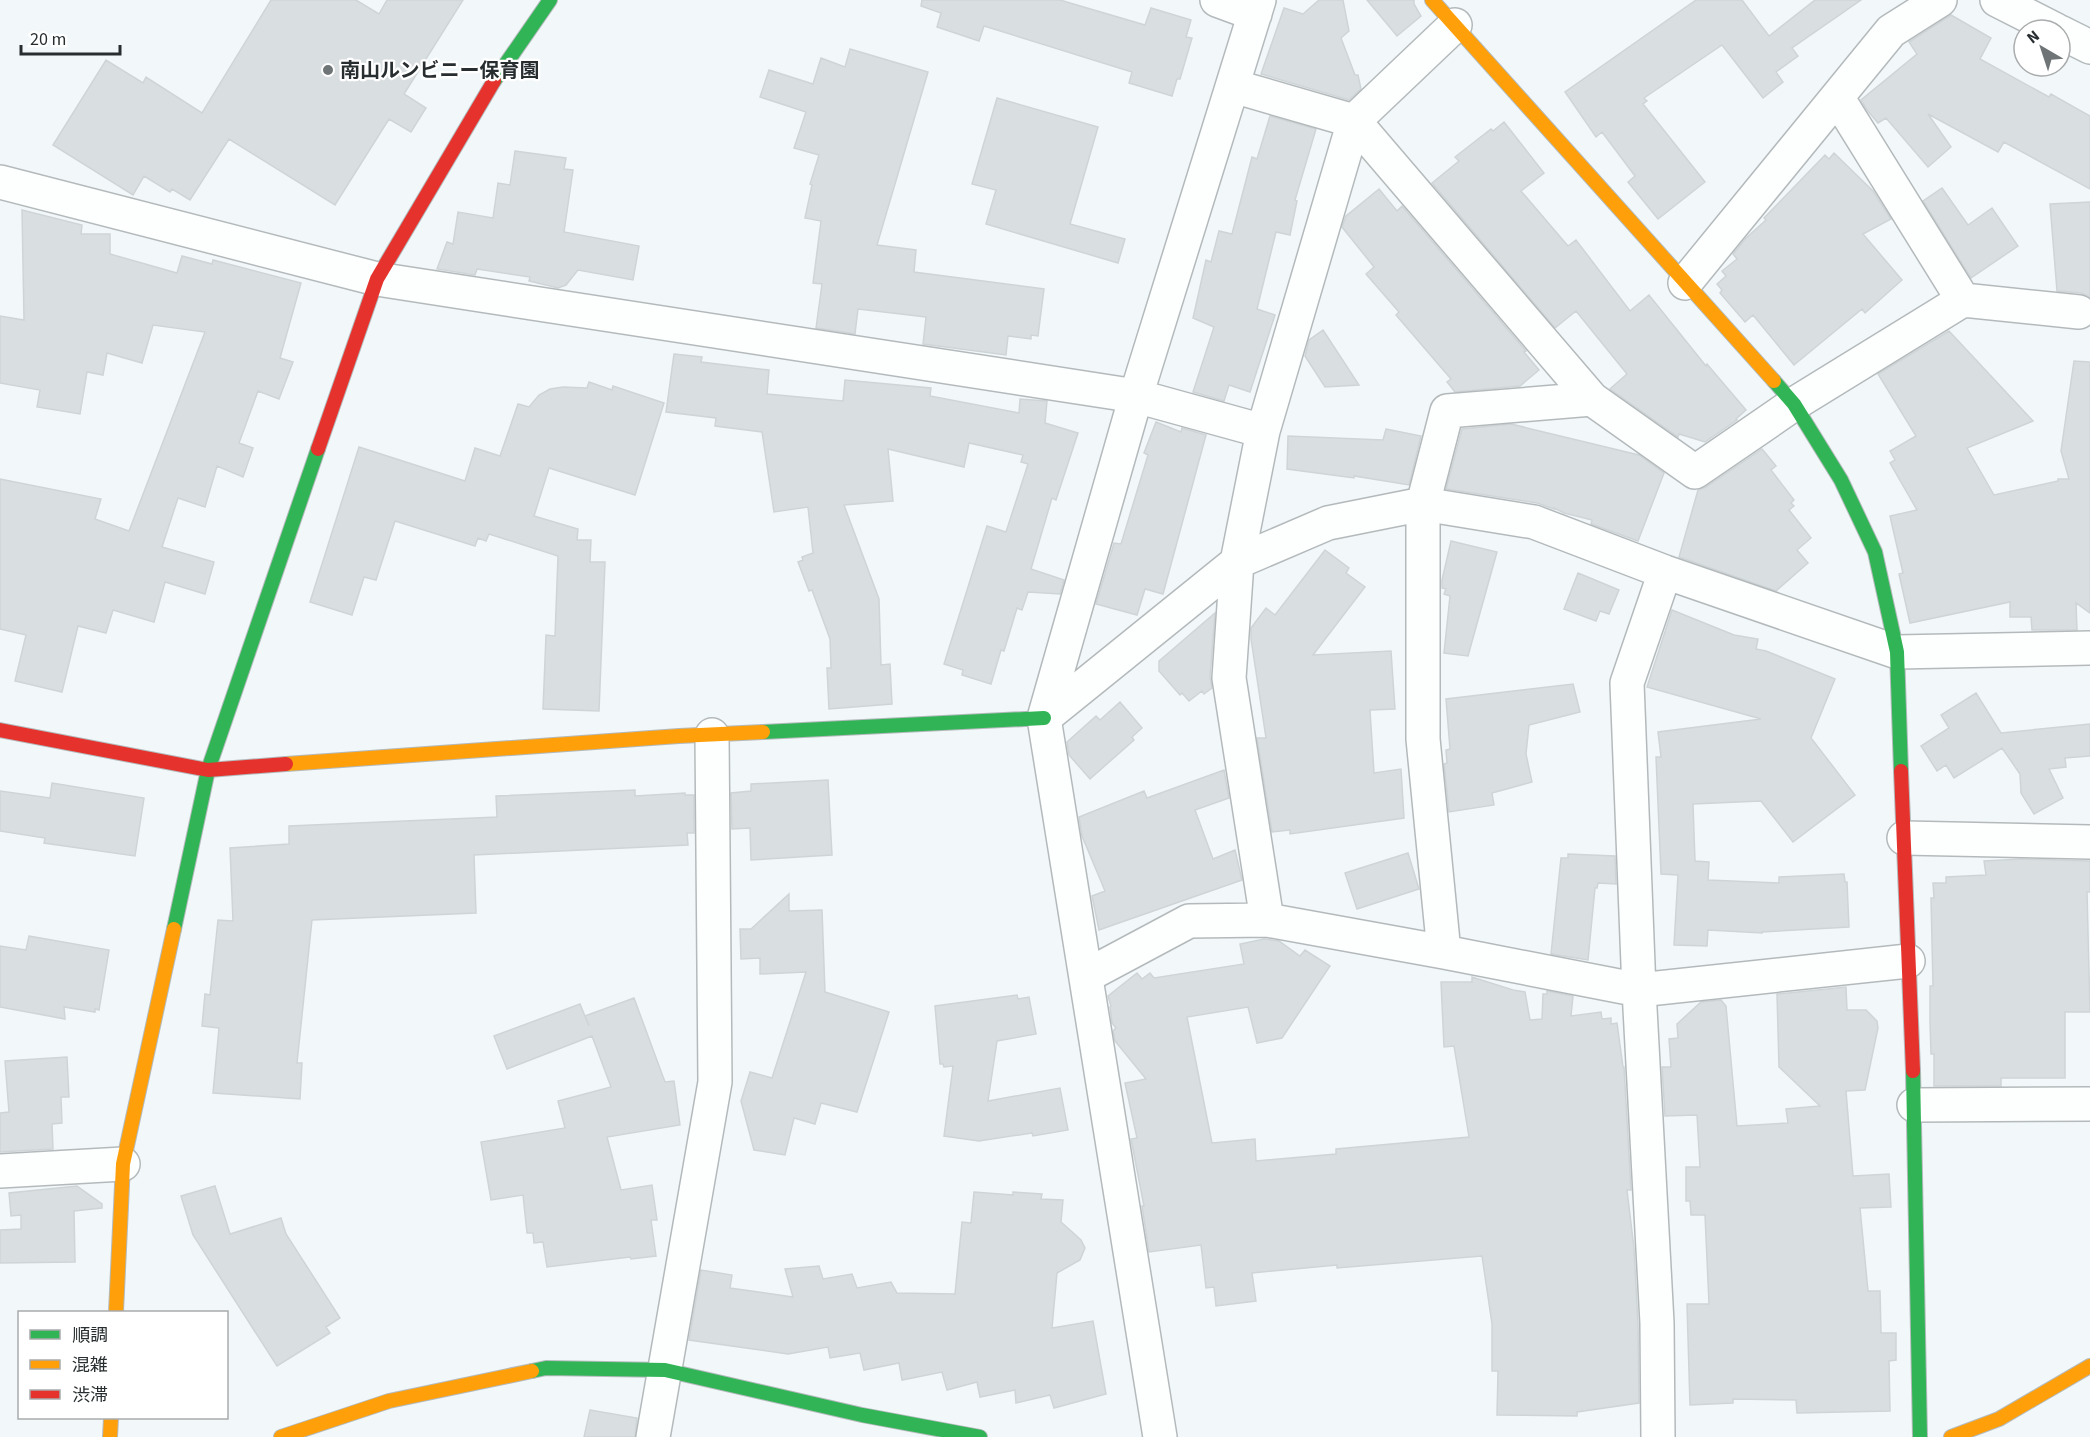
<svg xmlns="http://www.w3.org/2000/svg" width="2090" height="1437" viewBox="0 0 2090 1437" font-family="'Source Sans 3','Noto Sans JP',sans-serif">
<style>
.building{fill:#d9dee0;stroke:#cfd5d7;stroke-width:1.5}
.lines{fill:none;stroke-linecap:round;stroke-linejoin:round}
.street-casing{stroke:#b4babb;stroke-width:36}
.fast-casing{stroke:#b4babb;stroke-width:16}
.slow-casing{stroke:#b4babb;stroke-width:16}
.jam-casing{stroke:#b4babb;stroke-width:16}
.street{stroke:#fdfefe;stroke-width:33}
.fast{stroke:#30b455;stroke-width:14}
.slow{stroke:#ff9f0a;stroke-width:14}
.jam{stroke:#e5322d;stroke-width:14}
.poi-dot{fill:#6f7577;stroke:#fff;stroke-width:2}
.labels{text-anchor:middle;stroke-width:4.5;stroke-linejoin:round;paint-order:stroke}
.poi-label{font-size:20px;font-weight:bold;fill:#282e30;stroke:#fff;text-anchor:start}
</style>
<rect width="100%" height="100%" fill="#f2f8fa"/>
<path class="building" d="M 271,0 L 356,0 L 379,14 L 387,0 L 463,0 L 404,94 L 426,108 L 411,132 L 389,119 L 335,205 L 229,139 L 190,200 L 172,189 L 170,192 L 144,176 L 133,195 L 53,145 L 106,60 L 143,83 L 146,77 L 202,113 Z
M 922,0 L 1060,0 L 1145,25 L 1151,8 L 1191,20 L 1186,37 L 1192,38 L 1180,79 L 1177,79 L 1172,96 L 1129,83 L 1132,72 L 984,26 L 979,41 L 937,27 L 941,13 L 921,6 Z
M 1319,0 L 1343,0 L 1349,31 L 1341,38 L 1355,75 L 1358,75 L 1361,89 L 1349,100 L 1261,74 L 1284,8 L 1303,14 Z
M 1367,0 L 1414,0 L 1414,4 L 1421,16 L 1397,36 Z
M 1696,0 L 1742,0 L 1769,36 L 1815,0 L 1861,0 L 1792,48 L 1798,56 L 1776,72 L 1783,82 L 1763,98 L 1722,45 L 1644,98 L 1647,101 L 1643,104 L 1705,182 L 1658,219 L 1628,182 L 1635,176 L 1602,132 L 1596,137 L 1565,92 Z
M 1951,15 L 1991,38 L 1980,59 L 2049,97 L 2051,94 L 2090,116 L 2090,189 L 2004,142 L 1998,152 L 1928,114 L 1951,147 L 1928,167 L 1886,118 L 1878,123 L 1867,110 L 1861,100 L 1917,54 L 1909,42 Z
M 850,49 L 928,72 L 877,245 L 916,250 L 914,272 L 1044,289 L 1038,336 L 1031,335 L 1031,339 L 1008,336 L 1006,355 L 923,344 L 926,317 L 858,309 L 855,334 L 816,328 L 822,284 L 813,283 L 821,221 L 805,218 L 812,185 L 810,184 L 819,155 L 794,148 L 806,112 L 760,97 L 769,70 L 813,84 L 821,58 L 845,67 Z
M 997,98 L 1098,127 L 1070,224 L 1125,239 L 1118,263 L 986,224 L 996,190 L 972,184 Z
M 1270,116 L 1316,129 L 1295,200 L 1297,201 L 1290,235 L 1276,232 L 1257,309 L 1275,315 L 1250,392 L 1229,385 L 1224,401 L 1193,392 L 1214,327 L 1193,318 L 1206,260 L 1211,262 L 1219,231 L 1232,234 L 1252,157 L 1257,159 Z
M 1504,122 L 1544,173 L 1521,191 L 1568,246 L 1576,240 L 1630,311 L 1649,295 L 1706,366 L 1707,364 L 1746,410 L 1736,419 L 1737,420 L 1705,442 L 1679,434 L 1678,437 L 1610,389 L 1627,374 L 1576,311 L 1555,328 L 1432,183 L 1459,161 L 1455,157 L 1491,129 L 1493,131 Z
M 515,151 L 566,158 L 564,169 L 573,170 L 564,232 L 639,246 L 633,280 L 578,270 L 566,285 L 558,288 L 529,281 L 530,277 L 477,269 L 475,275 L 437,269 L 447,242 L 453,244 L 458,212 L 493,218 L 498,183 L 510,185 Z
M 1834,153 L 1873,191 L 1891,219 L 1863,234 L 1902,280 L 1865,313 L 1862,309 L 1794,365 L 1753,315 L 1745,322 L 1720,293 L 1722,290 L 1717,284 L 1726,276 L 1722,271 L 1737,259 L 1733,254 L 1746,238 L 1766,220 L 1764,218 L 1825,155 L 1829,159 Z
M 1942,188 L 1968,225 L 1992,208 L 2018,246 L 1971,278 L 1923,201 Z
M 1379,189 L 1397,211 L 1402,206 L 1526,351 L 1524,352 L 1539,370 L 1520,386 L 1455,392 L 1447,382 L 1451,379 L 1396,315 L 1399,312 L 1366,274 L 1374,267 L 1342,227 L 1346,216 Z
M 2090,202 L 2090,297 L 2081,293 L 2057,291 L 2050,204 Z
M 22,210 L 82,225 L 81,234 L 110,234 L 110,254 L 177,273 L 182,256 L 212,264 L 213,260 L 301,283 L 280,358 L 293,362 L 279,399 L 258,391 L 239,443 L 253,448 L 243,477 L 217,466 L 205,507 L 178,498 L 162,547 L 214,562 L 205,594 L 165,582 L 154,622 L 113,610 L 106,633 L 78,626 L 62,692 L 15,681 L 26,635 L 0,629 L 0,479 L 101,499 L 95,519 L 129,531 L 205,332 L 153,325 L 142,363 L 107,353 L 103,375 L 87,372 L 80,414 L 37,407 L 40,390 L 0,383 L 0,316 L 24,320 Z
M 1323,330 L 1359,385 L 1325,387 L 1305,356 L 1309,340 Z
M 1949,331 L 2033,421 L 1967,448 L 1994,495 L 2058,481 L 2058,479 L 2069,479 L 2061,451 L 2074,361 L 2090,362 L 2090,613 L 2076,603 L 2077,630 L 2032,630 L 2031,617 L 2010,617 L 2010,602 L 1910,623 L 1899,574 L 1903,573 L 1890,516 L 1917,510 L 1890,463 L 1895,460 L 1890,451 L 1916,436 L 1878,374 Z
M 674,354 L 702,357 L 701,362 L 769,370 L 767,394 L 843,401 L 845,380 L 931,388 L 930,396 L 1019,413 L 1020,399 L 1047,401 L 1045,423 L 1078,433 L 1056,500 L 1052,498 L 1031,569 L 1064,580 L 1060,594 L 1028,592 L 1022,610 L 1017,608 L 1004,651 L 1001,650 L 991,684 L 962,675 L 963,670 L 944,664 L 987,526 L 1006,532 L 1028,464 L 1021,462 L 1023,455 L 969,443 L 964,467 L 888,449 L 893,501 L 844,505 L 879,599 L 881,665 L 890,664 L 892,704 L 829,709 L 827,668 L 831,668 L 830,639 L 812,590 L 809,591 L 798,562 L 803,560 L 802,557 L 813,553 L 808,507 L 774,512 L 762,432 L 715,426 L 716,418 L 666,412 Z
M 589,382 L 612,390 L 613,386 L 664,403 L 635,495 L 549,468 L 534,516 L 578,529 L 577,540 L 591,540 L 590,562 L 605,562 L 599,711 L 543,709 L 546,635 L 555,636 L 558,556 L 489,534 L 486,541 L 478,538 L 475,546 L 395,521 L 376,580 L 364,577 L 352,615 L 310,602 L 359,447 L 465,481 L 475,448 L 500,456 L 518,404 L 529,407 L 539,395 L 550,389 L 563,387 L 587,388 Z
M 1156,422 L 1181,432 L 1182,428 L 1206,435 L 1163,594 L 1145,589 L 1137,615 L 1096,604 L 1114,543 L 1121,544 L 1148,455 L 1144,453 Z
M 1511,424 L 1639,455 L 1664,473 L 1638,541 L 1591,524 L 1592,520 L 1564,513 L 1554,508 L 1554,509 L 1537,503 L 1446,489 L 1462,429 Z
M 1386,429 L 1421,436 L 1409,485 L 1354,476 L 1354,478 L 1287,469 L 1288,436 L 1383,440 Z
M 1762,449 L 1776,466 L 1771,470 L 1794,500 L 1791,503 L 1794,506 L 1789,510 L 1811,538 L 1797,550 L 1808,563 L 1776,591 L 1679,557 L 1698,490 L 1706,487 Z
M 1451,541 L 1497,552 L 1468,656 L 1444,653 L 1450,596 L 1444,594 L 1446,589 L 1442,588 L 1442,580 Z
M 1325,550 L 1349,568 L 1346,573 L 1365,587 L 1313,655 L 1391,651 L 1395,709 L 1370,710 L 1374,773 L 1401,769 L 1404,818 L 1290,834 L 1290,830 L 1272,832 L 1257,738 L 1266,738 L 1251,639 L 1251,628 L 1266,608 L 1275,615 Z
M 1578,573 L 1619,590 L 1609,614 L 1600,611 L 1596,621 L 1564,609 Z
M 1672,610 L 1734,635 L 1758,639 L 1756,649 L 1766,651 L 1835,679 L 1811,738 L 1855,795 L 1793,842 L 1761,801 L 1693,804 L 1695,861 L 1709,862 L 1708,880 L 1779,883 L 1779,877 L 1844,874 L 1845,882 L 1847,882 L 1849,927 L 1762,932 L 1762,933 L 1708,930 L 1707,946 L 1674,945 L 1678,875 L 1661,874 L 1656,757 L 1661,757 L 1658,732 L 1761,719 L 1647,687 Z
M 1215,613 L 1210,677 L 1212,688 L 1204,694 L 1202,691 L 1189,701 L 1182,693 L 1180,695 L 1159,671 L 1159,661 Z
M 1573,684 L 1580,712 L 1529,725 L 1526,754 L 1532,782 L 1492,793 L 1494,805 L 1449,812 L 1444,764 L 1447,763 L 1446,750 L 1450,749 L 1446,699 Z
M 1976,693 L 2001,733 L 2090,724 L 2090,756 L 2065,758 L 2066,767 L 2049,769 L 2063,798 L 2034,814 L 2021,793 L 2020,774 L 2002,748 L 1954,778 L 1946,765 L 1937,771 L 1921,746 L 1949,728 L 1941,715 Z
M 1120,702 L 1142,728 L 1132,737 L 1134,740 L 1090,779 L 1069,755 L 1067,742 L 1096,716 L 1100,720 Z
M 1224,770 L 1229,798 L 1195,810 L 1213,859 L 1235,850 L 1242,880 L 1099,930 L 1092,896 L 1105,891 L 1082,836 L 1079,817 L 1144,791 L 1147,798 Z
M 828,780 L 832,855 L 751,860 L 750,828 L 732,829 L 731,793 L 751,791 L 751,784 Z
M 52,783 L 144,798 L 135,856 L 44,843 L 45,838 L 0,831 L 0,791 L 50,798 Z
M 635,790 L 635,796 L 685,793 L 685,795 L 694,795 L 694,833 L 687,833 L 688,845 L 474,855 L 476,913 L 312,920 L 297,1063 L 302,1063 L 300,1099 L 213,1093 L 219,1028 L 202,1026 L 205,994 L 210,995 L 218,920 L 233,921 L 230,848 L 289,844 L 289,826 L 497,817 L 496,796 Z
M 1408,853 L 1419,889 L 1357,909 L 1345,873 Z
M 1568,854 L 1615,856 L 1616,884 L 1598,883 L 1597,888 L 1595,888 L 1588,960 L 1551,954 L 1561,858 L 1568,858 Z
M 2021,859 L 2090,861 L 2090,892 L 2087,892 L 2090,1012 L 2065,1012 L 2065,1078 L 2001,1078 L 2001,1086 L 1934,1086 L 1934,1054 L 1931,1054 L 1930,1022 L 1930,986 L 1933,986 L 1931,898 L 1934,898 L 1933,883 L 1946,883 L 1946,877 L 1986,875 L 1984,861 Z
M 789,894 L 789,911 L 822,910 L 825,992 L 889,1012 L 857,1112 L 821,1103 L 815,1124 L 794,1118 L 785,1155 L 754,1150 L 741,1101 L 750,1072 L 772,1078 L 806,972 L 760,974 L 760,958 L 741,959 L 740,929 L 751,929 Z
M 29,936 L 109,950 L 99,1010 L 95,1009 L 95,1012 L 64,1007 L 65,1019 L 0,1007 L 0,946 L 26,950 Z
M 1264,939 L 1279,941 L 1300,956 L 1305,950 L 1330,966 L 1282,1038 L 1257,1043 L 1248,1007 L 1187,1017 L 1212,1143 L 1255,1139 L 1256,1161 L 1336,1154 L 1336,1149 L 1469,1137 L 1454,1046 L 1444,1047 L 1441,982 L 1472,982 L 1472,977 L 1513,990 L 1525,992 L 1530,1020 L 1542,1019 L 1543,994 L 1547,994 L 1547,991 L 1573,996 L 1571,1016 L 1601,1012 L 1602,1019 L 1611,1018 L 1611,1024 L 1617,1023 L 1623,1067 L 1624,1067 L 1631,1190 L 1627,1190 L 1634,1248 L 1638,1324 L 1639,1403 L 1577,1412 L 1577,1416 L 1497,1415 L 1498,1371 L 1492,1371 L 1492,1324 L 1482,1256 L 1337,1268 L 1337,1265 L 1252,1273 L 1256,1301 L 1216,1306 L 1214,1287 L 1206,1288 L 1201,1245 L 1149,1252 L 1142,1206 L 1144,1206 L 1131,1139 L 1137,1138 L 1125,1083 L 1146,1079 L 1115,1041 L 1113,1031 L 1116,1028 L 1112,1023 L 1110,1007 L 1111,1006 L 1108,996 L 1137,973 L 1142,979 L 1150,973 L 1154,978 L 1244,964 L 1240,944 Z
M 1846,987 L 1847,1010 L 1866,1010 L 1877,1021 L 1878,1028 L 1865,1090 L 1846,1091 L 1853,1176 L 1889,1174 L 1891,1207 L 1860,1208 L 1868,1291 L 1880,1291 L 1881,1333 L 1896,1333 L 1896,1360 L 1889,1361 L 1890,1411 L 1797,1413 L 1796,1400 L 1733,1399 L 1733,1403 L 1690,1405 L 1687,1304 L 1709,1304 L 1705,1215 L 1691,1215 L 1690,1201 L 1686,1201 L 1686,1167 L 1700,1167 L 1697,1115 L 1665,1116 L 1662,1067 L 1671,1067 L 1669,1039 L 1678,1038 L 1677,1024 L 1701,1002 L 1721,1000 L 1726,1006 L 1737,1126 L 1788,1123 L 1786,1109 L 1820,1106 L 1779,1067 L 1777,994 Z
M 1017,995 L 1018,999 L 1029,997 L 1036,1034 L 997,1041 L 988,1101 L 1060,1088 L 1068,1130 L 1033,1136 L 1032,1133 L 979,1141 L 944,1136 L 953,1066 L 944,1067 L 943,1064 L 940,1064 L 935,1006 Z
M 634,998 L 665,1082 L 674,1081 L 680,1125 L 607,1137 L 621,1190 L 652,1185 L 657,1220 L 651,1220 L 656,1256 L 631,1259 L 630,1257 L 547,1267 L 543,1242 L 534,1243 L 533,1233 L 527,1233 L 523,1195 L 491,1200 L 481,1142 L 565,1128 L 558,1101 L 611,1087 L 592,1036 L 507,1069 L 494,1036 L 580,1004 L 589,1026 L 585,1016 Z
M 67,1057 L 69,1097 L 61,1097 L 62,1123 L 52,1124 L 53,1149 L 0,1152 L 0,1113 L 9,1112 L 5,1061 Z
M 77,1186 L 102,1204 L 102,1208 L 74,1211 L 75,1262 L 0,1263 L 0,1230 L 21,1229 L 21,1215 L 11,1216 L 9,1193 Z
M 215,1186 L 230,1234 L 281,1218 L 286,1234 L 340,1318 L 326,1327 L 330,1333 L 277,1366 L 193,1235 L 181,1196 Z
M 974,1192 L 1013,1195 L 1013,1192 L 1042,1194 L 1041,1199 L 1063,1200 L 1061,1222 L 1081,1240 L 1085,1248 L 1080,1260 L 1057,1273 L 1052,1328 L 1093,1321 L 1106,1394 L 1054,1408 L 1050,1395 L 1016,1403 L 1015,1390 L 980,1397 L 977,1382 L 947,1390 L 942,1372 L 902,1380 L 899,1363 L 864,1370 L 860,1353 L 830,1358 L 828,1347 L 788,1354 L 689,1340 L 701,1270 L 732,1275 L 730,1288 L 793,1297 L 785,1269 L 819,1266 L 823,1279 L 852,1274 L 857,1288 L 891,1282 L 897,1293 L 955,1294 L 962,1222 L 971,1223 Z
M 590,1410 L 637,1418 L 635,1437 L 584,1437 Z"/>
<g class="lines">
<defs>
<path id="street" d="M 1217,0 L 1255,14
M 1997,0 L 2056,30
M 2060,32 L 2090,47
M 1233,86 L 1354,121 L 1592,399 L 1695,472 L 1794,404 L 1963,300 L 2079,312
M 1837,97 L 1963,300
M 0,182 L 377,279 L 1136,396 L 1263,431
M 1685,283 L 1891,31 L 1940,0
M 1044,718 L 1237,562 L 1328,523 L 1423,504 L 1534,522 L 1665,572 L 1897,652 L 2090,648
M 1904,838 L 2090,842
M 1267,920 L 1229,678 L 1237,562 L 1263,431 L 1354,121 L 1455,25
M 1444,952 L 1423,739 L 1423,504 L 1447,411 L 1592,399
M 1086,976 L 1189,921 L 1267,920 L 1444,952 L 1639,990 L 1908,961
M 1914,1105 L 2090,1104
M 0,1171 L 123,1164
M 653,1437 L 715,1082 L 712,735
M 1160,1437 L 1044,718 L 1136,396 L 1259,0
M 1658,1437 L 1657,1323 L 1639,990 L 1627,683 L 1665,572"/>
<path id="fast" d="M 494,81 L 550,0
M 1774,381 L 1794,404 L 1841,480 L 1875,552 L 1897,652 L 1901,771
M 763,732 L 1044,718
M 174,929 L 208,770 L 318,449
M 1913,1071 L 1920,1437
M 532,1371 L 546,1368 L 665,1370 L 862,1415 L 980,1437"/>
<path id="slow" d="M 1432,0 L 1774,381
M 286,764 L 679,736 L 763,732
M 116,1312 L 123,1164 L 174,929
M 110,1437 L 111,1418
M 281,1437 L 389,1401 L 532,1371
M 1951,1437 L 1999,1419 L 2090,1366"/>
<path id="jam" d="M 318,449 L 377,279 L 494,81
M 0,730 L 208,770 L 286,764
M 1901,771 L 1913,1071"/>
</defs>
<use href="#street" class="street-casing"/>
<use href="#fast" class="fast-casing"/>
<use href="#slow" class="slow-casing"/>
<use href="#jam" class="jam-casing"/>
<use href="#street" class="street"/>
<use href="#fast" class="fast"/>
<use href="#slow" class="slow"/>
<use href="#jam" class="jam"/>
</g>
<circle class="poi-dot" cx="328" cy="70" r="6"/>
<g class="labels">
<g class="poi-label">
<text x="340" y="77">南山ルンビニー保育園</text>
</g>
</g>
<rect x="18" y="1311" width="210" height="108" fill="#ffffff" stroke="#a9abac" stroke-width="1.5"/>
<rect x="30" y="1330" width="30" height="9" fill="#30b455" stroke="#a9abac" stroke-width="1.5"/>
<text x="72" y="1341" font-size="18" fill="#282e30">順調</text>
<rect x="30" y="1360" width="30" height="9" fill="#ff9f0a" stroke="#a9abac" stroke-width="1.5"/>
<text x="72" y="1371" font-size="18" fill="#282e30">混雑</text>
<rect x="30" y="1390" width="30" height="9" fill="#e5322d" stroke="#a9abac" stroke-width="1.5"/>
<text x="72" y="1401" font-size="18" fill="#282e30">渋滞</text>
<g transform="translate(2042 48) rotate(321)"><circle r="28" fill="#ffffff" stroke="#a9abac" stroke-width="1.5"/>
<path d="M0-4.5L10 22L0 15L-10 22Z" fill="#6f7577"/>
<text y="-9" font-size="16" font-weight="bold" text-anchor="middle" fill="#282e30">N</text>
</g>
<path d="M21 45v9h99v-9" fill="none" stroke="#282e30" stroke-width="3"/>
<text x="30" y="45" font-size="18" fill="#282e30" stroke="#ffffff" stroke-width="4.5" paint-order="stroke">20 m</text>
</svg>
